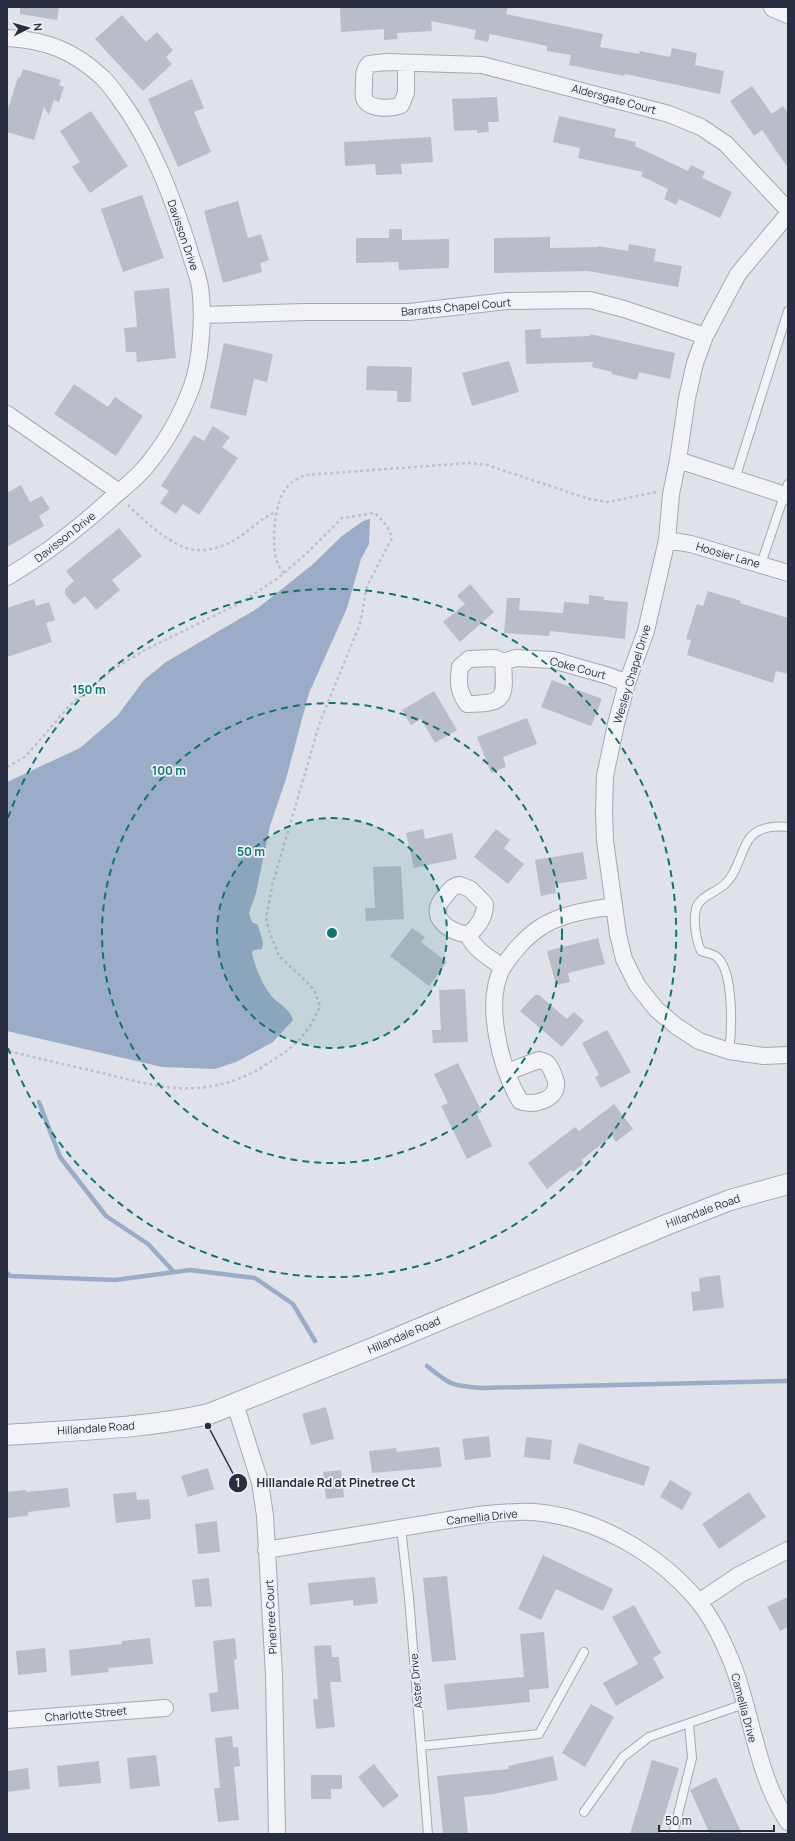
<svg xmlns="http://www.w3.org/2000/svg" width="795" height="1841" viewBox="0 0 795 1841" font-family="Manrope,sans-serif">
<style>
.water{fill:#9bacc8}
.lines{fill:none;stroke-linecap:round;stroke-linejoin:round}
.stream{stroke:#9bacc8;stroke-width:4.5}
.building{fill:#b9bdc8}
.service-casing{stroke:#a4a8b2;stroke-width:10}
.minor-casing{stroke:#a4a8b2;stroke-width:18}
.tertiary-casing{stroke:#a4a8b2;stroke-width:22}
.path{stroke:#bdc0c6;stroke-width:2.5;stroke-dasharray:3 3;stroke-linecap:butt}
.service{stroke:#f2f3f6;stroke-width:8}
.minor{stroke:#f2f3f6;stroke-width:16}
.tertiary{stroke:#f2f3f6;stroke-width:20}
.ring{fill:none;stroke:#0f766e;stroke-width:2;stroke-dasharray:7 5}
.labels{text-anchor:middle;stroke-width:3.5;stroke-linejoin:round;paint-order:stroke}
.street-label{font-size:11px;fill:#282e3f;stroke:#eef1f6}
.centre{fill:#0f766e;stroke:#eef1f6;stroke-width:2}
.ring-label{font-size:12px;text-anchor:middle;font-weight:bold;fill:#0f766e;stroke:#eef1f6;stroke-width:3.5;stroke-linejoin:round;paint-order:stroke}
.leader{fill:none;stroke:#282e3f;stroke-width:1.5}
.callout-dot{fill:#282e3f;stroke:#eef1f6;stroke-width:1.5}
.mark-label{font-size:12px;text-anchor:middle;font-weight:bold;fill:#fff}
.callout-label{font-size:12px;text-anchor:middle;font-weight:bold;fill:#282e3f;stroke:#eef1f6;stroke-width:3.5;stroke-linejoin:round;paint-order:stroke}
</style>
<rect width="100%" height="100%" fill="#dfe2e8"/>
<path class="water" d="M 370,519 L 369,544 L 361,559 L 347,608 L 309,693 L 286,779 L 270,826 L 256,893 L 249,913 L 252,922 L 258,925 L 263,943 L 262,949 L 253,950 L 252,954 C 256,968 261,982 270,994 C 277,1004 290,1008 293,1020 L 273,1042 L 236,1062 L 215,1069 L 162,1067 L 7,1031 L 7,782 L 80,748 L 118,715 L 144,680 L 166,662 L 258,608 L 312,565 L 342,536 L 363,521 Z"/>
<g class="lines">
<path class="stream" d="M 39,1102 L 60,1157 L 106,1216 L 148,1244 L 174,1272
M 7,1273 L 10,1276 L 115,1280 L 190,1270 L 255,1278 L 293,1304 L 315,1341
M 427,1366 C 450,1385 452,1386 482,1388 L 788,1381"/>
</g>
<path class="building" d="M 20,7 L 59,7 L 57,20 L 20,14 Z
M 355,7 L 508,7 L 506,14 L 603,34 L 600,47 L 639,54 L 640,51 L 670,57 L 672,48 L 697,53 L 695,65 L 724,71 L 720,94 L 625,74 L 624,76 L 569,65 L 571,55 L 547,51 L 547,46 L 490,34 L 488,42 L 474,39 L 476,30 L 431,21 L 432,31 L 397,33 L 398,39 L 384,40 L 384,29 L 341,32 L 340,8 Z
M 122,15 L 146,42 L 157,32 L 173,50 L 166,57 L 172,64 L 143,91 L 95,39 Z
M 23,69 L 61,80 L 59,85 L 64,87 L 59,102 L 54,100 L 49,115 L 44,107 L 34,140 L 7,132 L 7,112 L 18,77 L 20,78 Z
M 192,79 L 204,108 L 194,112 L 211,152 L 178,167 L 148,99 Z
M 752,86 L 772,114 L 783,106 L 788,113 L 788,168 L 762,130 L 754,136 L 730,101 Z
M 497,97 L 499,122 L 488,122 L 489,132 L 477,133 L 477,130 L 454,131 L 452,99 Z
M 91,111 L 128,166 L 90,193 L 72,167 L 80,162 L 60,131 Z
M 559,116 L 616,129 L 614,137 L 636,142 L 635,146 L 688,171 L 691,165 L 705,172 L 702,178 L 732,192 L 720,218 L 679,199 L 676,205 L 664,199 L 668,189 L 641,176 L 643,172 L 578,158 L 580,148 L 553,142 Z
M 431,137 L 433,162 L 401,164 L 402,174 L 376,175 L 375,164 L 345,166 L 344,142 Z
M 142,195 L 164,258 L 123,272 L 101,209 Z
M 238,201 L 248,238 L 261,234 L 269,260 L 260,263 L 262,272 L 223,283 L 204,211 Z
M 389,229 L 402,229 L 402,240 L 449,239 L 449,268 L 399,270 L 398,262 L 356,263 L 356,238 L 389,238 Z
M 550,237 L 550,248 L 598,247 L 598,246 L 628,251 L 629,244 L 656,249 L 654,261 L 682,266 L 678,287 L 588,271 L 494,273 L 494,238 Z
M 169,288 L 176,358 L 137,362 L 136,352 L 126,352 L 124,328 L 137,327 L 134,291 Z
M 541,329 L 541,338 L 590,336 L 590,334 L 675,353 L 670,379 L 639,372 L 637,380 L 612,374 L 612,372 L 592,367 L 593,362 L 526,364 L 525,330 Z
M 224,343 L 273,354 L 267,382 L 254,379 L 246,416 L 210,408 Z
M 509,361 L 519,392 L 472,406 L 462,373 Z
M 367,366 L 412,367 L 411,402 L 397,402 L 397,391 L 366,390 Z
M 74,384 L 108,407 L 115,397 L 143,416 L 116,456 L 54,414 Z
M 213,426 L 230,437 L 222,447 L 238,458 L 199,515 L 183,504 L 176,514 L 160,503 L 169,491 L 161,486 L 194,435 L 204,441 Z
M 21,485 L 30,502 L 42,496 L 50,509 L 39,516 L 44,526 L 7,547 L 7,493 Z
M 119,528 L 142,556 L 112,580 L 120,590 L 96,610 L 85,596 L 74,605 L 65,594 L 65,589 L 74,581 L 66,571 Z
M 470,584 L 494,612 L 460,642 L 443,622 L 465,604 L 457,596 Z
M 708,591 L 741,601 L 740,603 L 788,618 L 788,674 L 776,671 L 773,683 L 687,655 L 691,640 L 686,639 L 697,604 L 703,606 Z
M 589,595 L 604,597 L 604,600 L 628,602 L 625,639 L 550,631 L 549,636 L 504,633 L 507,598 L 520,598 L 519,610 L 563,613 L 564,602 L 589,604 Z
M 34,599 L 36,606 L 49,602 L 55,620 L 46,623 L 52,642 L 7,657 L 7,608 Z
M 552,680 L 602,699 L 591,726 L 541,707 Z
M 434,691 L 457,730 L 435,743 L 421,719 L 411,725 L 402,710 Z
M 527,718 L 537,744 L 503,757 L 506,767 L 491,773 L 477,737 Z
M 423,829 L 425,839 L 452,833 L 457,859 L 414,868 L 406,833 Z
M 496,829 L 510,840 L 504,848 L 524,864 L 508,884 L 474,857 Z
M 583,852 L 587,879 L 555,884 L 556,893 L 541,896 L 535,860 Z
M 401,866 L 404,919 L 366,921 L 365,908 L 375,908 L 373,867 Z
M 412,928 L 425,937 L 421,942 L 447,962 L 429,986 L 390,956 Z
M 598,938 L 605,964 L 568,973 L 570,982 L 556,985 L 547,951 Z
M 465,989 L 468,1042 L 433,1043 L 432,1030 L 441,1030 L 439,990 Z
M 535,995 L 539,995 L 567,1019 L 574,1012 L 584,1021 L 562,1047 L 520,1011 Z
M 607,1030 L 631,1072 L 601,1088 L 595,1077 L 599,1075 L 582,1043 Z
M 458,1063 L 482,1112 L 477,1114 L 492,1146 L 467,1159 L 441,1106 L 448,1103 L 434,1074 Z
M 614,1104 L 633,1129 L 616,1142 L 612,1136 L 581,1160 L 584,1163 L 573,1172 L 571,1170 L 547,1189 L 528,1163 L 575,1127 L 579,1131 Z
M 720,1275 L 724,1308 L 693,1311 L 691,1292 L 700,1291 L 699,1278 Z
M 326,1407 L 334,1439 L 311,1445 L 302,1414 Z
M 489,1436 L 491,1457 L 465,1460 L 462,1439 Z
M 526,1437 L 552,1440 L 550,1460 L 524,1457 Z
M 579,1443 L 650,1467 L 644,1486 L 573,1463 Z
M 439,1447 L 442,1467 L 372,1473 L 369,1451 L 396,1448 L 397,1452 Z
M 208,1468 L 214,1489 L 188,1497 L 181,1476 Z
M 341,1470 L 344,1497 L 326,1499 L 323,1472 Z
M 670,1480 L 692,1493 L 682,1510 L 660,1497 Z
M 68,1488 L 70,1507 L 28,1512 L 28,1516 L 7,1518 L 7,1492 L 26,1490 L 26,1492 Z
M 136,1492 L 137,1500 L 149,1499 L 151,1519 L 116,1523 L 113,1494 Z
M 749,1492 L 766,1517 L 719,1549 L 702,1524 Z
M 217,1521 L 220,1552 L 198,1554 L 195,1524 Z
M 543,1555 L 613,1589 L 603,1611 L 556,1589 L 541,1620 L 518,1609 Z
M 447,1576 L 456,1660 L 432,1662 L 423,1578 Z
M 375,1577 L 378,1603 L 354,1606 L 353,1600 L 310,1605 L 308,1583 Z
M 209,1578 L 212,1606 L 195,1607 L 192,1580 Z
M 788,1597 L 788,1627 L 780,1631 L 767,1607 Z
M 634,1605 L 661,1653 L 653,1658 L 664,1678 L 616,1706 L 603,1683 L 638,1664 L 612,1617 Z
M 544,1632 L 549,1688 L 529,1690 L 530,1702 L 447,1710 L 444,1684 L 524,1677 L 520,1634 Z
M 150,1638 L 153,1664 L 108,1668 L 109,1672 L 71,1676 L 69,1650 L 122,1644 L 122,1641 Z
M 235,1638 L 237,1659 L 234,1660 L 239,1709 L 211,1712 L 209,1693 L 218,1692 L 213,1641 Z
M 331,1645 L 332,1657 L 339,1657 L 341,1682 L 330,1682 L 335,1727 L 316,1729 L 313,1699 L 318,1699 L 314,1646 Z
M 45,1648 L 47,1672 L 18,1675 L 16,1651 Z
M 591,1704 L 614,1717 L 585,1767 L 562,1753 Z
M 232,1736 L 233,1747 L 238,1747 L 240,1766 L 234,1767 L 239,1820 L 218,1822 L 214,1788 L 220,1788 L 215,1738 Z
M 156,1755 L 160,1786 L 130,1789 L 127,1758 Z
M 553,1756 L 558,1780 L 494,1794 L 464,1797 L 468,1834 L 443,1834 L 437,1776 L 509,1769 L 508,1766 Z
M 652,1760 L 679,1768 L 659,1834 L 630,1834 Z
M 99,1761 L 101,1783 L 59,1787 L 57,1766 Z
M 374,1764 L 399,1796 L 383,1808 L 358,1777 Z
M 28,1768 L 30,1789 L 7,1792 L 7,1771 Z
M 311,1775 L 342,1775 L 342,1789 L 331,1789 L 331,1799 L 311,1799 Z
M 716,1777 L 742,1834 L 710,1834 L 690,1790 Z"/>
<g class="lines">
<defs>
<path id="service" d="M 735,479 L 788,311
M 761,564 L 788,484
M 729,1051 C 732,1030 734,974 718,958 C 715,954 706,953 701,951 C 696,940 693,921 696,909 C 699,896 718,892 726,883 C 740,870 741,843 755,833 C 765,826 777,826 788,827
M 401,1528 L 409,1598 L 428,1834
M 421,1746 L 539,1734 L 584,1652
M 584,1812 L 623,1757 L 649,1737 L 744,1704
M 673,1834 L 692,1758 L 689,1724"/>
<path id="minor" d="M 7,38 C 47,40 74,51 103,78 C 109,84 114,91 119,98 C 152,142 172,197 189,249 C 192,262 198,274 200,287 C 204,314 201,361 192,386 C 182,413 166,442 148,464 C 138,477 125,487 112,498 C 78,529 46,554 7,577
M 406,64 L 406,93 L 401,105 C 392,109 368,110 364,98 C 363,94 364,88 364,85 C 364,76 363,71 369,64 L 386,62 L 482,65 L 669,114 L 701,127 L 726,144 L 788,210
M 788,214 L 738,274 L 705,336 L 695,363 L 687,398 L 678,460 L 671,494 L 667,540 L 646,631 L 627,683 L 616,724 L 605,776 L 604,810 L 605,841 L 618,934 L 624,959 L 637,985 L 656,1009 L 676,1026 L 699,1041 L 729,1051 L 764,1056 L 788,1055
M 202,315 L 305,312 L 409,312 L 507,301 L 590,300 L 624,309 L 705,336
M 7,414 L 119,492
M 678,460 L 788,496
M 667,540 L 691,544 L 788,573
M 503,662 C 505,697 507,704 467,704 C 458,691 458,682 460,667 L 469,659 L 495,658 L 503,662 L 516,658 L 553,660 L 609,676 L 627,683
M 460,885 L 470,889 L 485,904 C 485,917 478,927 468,935 C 447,931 426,916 445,896 C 450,890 452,886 460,885 Z
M 468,935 C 475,950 489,958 503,967
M 507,1072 L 539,1060 C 547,1062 549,1064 552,1071 C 554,1076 557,1081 556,1086 C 555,1101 531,1106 520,1101 C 501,1069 483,1002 503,967 C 511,954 525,938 538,929 C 559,914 588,910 613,906
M 235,1404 L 260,1482 L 265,1516 L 274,1675 L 277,1834
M 266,1550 L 479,1515 C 497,1513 515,1511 534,1512 C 596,1517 659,1554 698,1601 C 714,1620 725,1645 734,1668 C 753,1719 757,1775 788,1822
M 699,1602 L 739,1575 L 788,1550
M 7,1720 L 165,1708"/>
<path id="tertiary" d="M 774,7 L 788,13
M 7,1435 C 74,1430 143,1429 209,1414 L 378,1346 L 666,1225 L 730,1200 L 788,1184"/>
</defs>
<use href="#service" class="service-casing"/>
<use href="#minor" class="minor-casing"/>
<use href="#tertiary" class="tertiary-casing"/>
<path class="path" d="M 128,505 C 143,520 175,550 197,550 C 210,551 224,546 235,540 C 248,532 262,517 276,512
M 284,573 C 281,570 278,566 277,562 C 271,545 274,501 287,487 C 292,481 299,478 305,475 L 469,463 L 487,465 L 589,499 L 608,502 L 656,492
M 7,767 L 26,756 L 71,704 L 114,669 L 145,650 L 242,602 L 278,578 L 307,553 L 342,518 L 375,513 C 383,521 389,527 392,538 L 367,586 L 360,624 L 320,722 L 272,886 L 266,918 L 270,934 L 279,956 L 310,985 L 315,992 L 320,1006 C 310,1031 296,1046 273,1060 C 253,1074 231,1084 206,1087 C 172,1092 135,1081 102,1073 C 70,1066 39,1058 7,1051"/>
<use href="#service" class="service"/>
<use href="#minor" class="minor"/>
<use href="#tertiary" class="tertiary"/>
</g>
<circle cx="332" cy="933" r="115" fill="#0f766e" fill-opacity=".12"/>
<g class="ring">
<circle cx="332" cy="933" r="115"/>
<circle cx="332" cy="933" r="230"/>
<path d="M8 818A344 344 0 1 1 8 1048"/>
</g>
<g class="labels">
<g class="street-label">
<text transform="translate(614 99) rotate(15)" y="4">Aldersgate Court</text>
<text transform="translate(183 235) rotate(71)" y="4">Davisson Drive</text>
<text transform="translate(456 307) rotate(-5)" y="4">Barratts Chapel Court</text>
<text transform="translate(65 537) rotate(-38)" y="4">Davisson Drive</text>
<text transform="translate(728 555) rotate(16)" y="4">Hoosier Lane</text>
<text transform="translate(578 668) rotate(15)" y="4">Coke Court</text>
<text transform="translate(632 674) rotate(-73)" y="4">Wesley Chapel Drive</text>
<text transform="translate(703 1211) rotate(-20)" y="4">Hillandale Road</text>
<text transform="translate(404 1335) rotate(-23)" y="4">Hillandale Road</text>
<text transform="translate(96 1428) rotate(-4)" y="4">Hillandale Road</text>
<text transform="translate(482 1517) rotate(-6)" y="4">Camellia Drive</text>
<text transform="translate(271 1617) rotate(-93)" y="4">Pinetree Court</text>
<text transform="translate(416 1681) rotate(-95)" y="4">Aster Drive</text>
<text transform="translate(744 1708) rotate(75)" y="4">Camellia Drive</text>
<text transform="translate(86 1714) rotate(-5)" y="4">Charlotte Street</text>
</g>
</g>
<circle cx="332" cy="933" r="6" class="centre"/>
<g class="ring-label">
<text x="89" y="694">150 m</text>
<text x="169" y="775">100 m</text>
<text x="251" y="856">50 m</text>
</g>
<path class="leader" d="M208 1426L238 1483"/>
<g class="callout-dot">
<circle cx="208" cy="1426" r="4"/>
<circle cx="238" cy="1483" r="10"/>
</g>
<g class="mark-label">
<text x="238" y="1487">1</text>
</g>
<g class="callout-label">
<text x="336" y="1487">Hillandale Rd at Pinetree Ct</text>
</g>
<rect width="795" height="1841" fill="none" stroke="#282e3f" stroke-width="16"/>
<g transform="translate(28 28) rotate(84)" stroke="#eef1f6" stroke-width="3" paint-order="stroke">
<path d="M0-3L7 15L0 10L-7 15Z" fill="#282e3f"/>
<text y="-6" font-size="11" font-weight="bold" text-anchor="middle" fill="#282e3f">N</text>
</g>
<path d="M659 1825v6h115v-6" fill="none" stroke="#282e3f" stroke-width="2"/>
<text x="665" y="1825" font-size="12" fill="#282e3f" stroke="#eef1f6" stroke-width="3" paint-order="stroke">50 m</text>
</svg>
